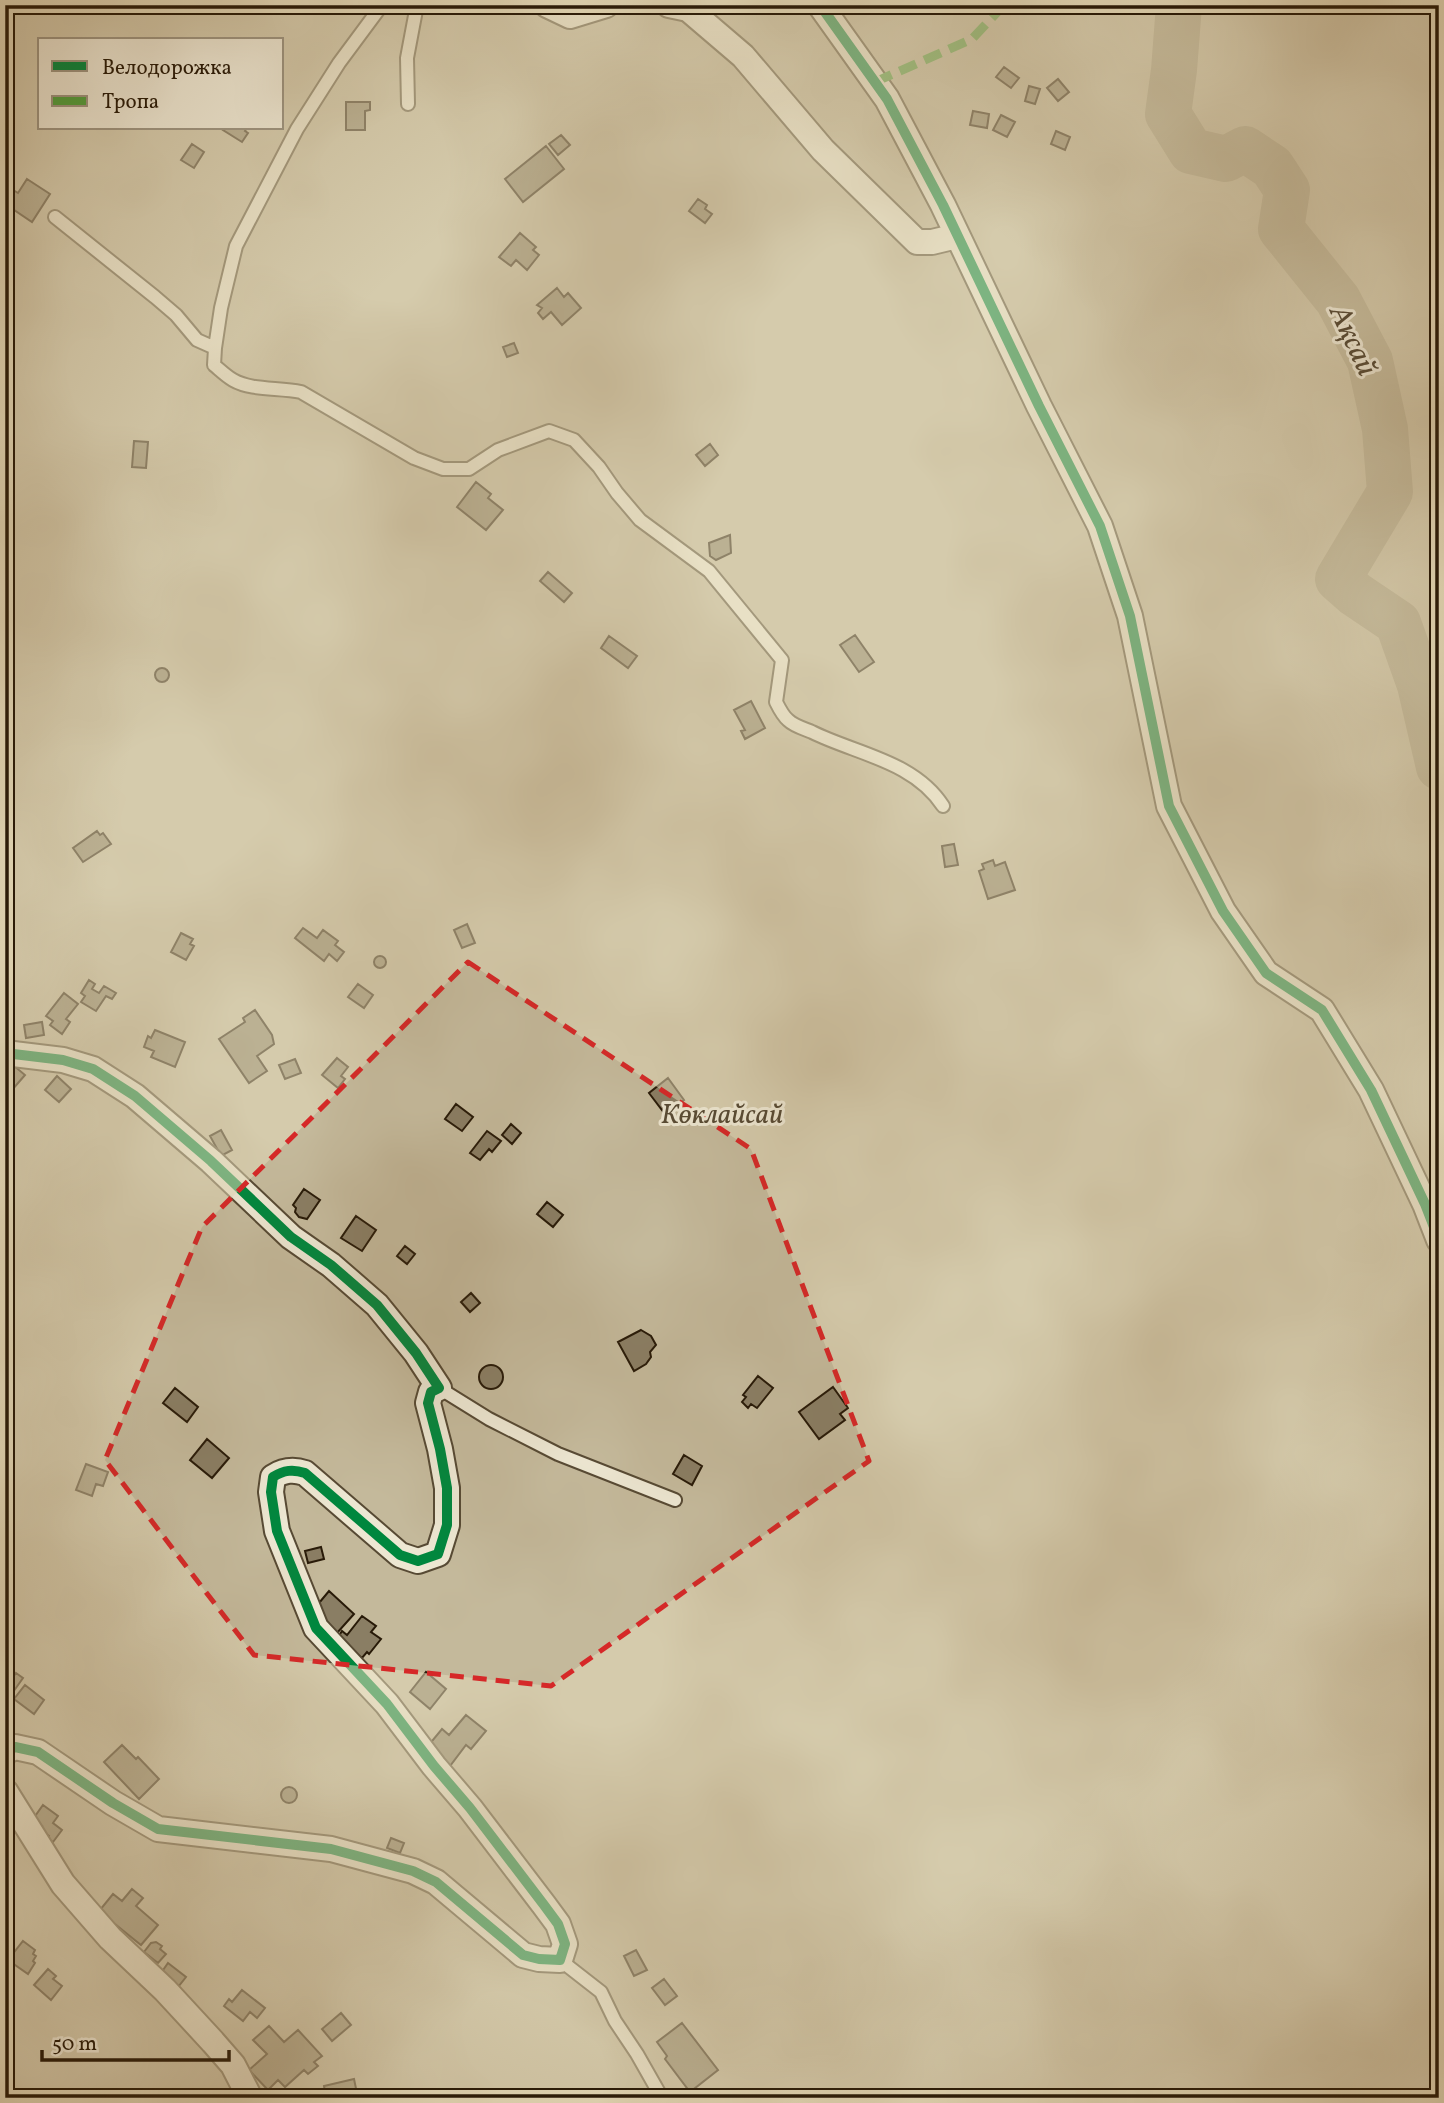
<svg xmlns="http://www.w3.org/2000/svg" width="1444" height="2103" viewBox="0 0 1444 2103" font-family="Vollkorn,serif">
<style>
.green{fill:#c4b99b;stroke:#766a52;stroke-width:2;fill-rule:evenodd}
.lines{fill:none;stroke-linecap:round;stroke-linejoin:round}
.river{stroke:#a4997d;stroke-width:46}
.building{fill:#8a7e64;stroke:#281a08;stroke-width:2}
.service-casing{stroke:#574a34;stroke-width:16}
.minor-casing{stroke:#574a34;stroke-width:28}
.service{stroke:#ede7d2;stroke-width:12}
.minor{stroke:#ede7d2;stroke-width:24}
.quiet{stroke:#51a13e;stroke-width:9;stroke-dasharray:18 9;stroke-linecap:butt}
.cycleway-casing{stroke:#ede7d2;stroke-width:15}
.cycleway{stroke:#00873e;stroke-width:10}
.marked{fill:none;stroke:#d62828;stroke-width:5;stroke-dasharray:14 9;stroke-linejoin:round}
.labels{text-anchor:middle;stroke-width:6;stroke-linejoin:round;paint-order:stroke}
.park-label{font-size:28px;font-style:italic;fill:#574a34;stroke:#ede7d2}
.water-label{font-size:30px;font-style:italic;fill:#5a4d37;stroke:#ede7d2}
</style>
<rect width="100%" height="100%" fill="#e4dab9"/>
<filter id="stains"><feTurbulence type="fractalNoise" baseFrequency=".00286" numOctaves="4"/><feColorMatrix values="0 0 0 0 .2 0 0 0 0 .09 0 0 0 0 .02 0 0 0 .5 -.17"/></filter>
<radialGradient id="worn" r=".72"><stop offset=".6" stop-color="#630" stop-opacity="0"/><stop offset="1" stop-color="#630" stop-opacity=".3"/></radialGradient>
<path class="green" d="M 5,5 L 1439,5 L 1439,2098 L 5,2098 ZM 40,40 L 282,40 L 282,128 L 40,128 Z"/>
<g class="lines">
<path class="river" d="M 1179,5 L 1174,70 L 1168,114 L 1191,151 L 1226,159 L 1245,149 L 1272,167 L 1287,190 L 1281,229 L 1338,300 L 1370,361 L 1385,429 L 1390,492 L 1338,579 L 1355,594 L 1398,623 L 1420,685 L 1439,767"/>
</g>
<path class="building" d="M 1004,67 L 1019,78 L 1011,88 L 996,77 Z
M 1058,79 L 1069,92 L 1058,101 L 1047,88 Z
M 1029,86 L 1040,89 L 1035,104 L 1025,101 Z
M 346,102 L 370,102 L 370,110 L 365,111 L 365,130 L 346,130 Z
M 973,111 L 989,114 L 987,128 L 970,125 Z
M 1001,115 L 1015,122 L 1007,137 L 993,130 Z
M 225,128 L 247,128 L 245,131 L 248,133 L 242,142 L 223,130 Z
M 1056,131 L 1070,137 L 1065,150 L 1051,144 Z
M 561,135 L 570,145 L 558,155 L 549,144 Z
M 192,144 L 204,152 L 194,168 L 181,160 Z
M 546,146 L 564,169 L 523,202 L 505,179 Z
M 27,179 L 50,194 L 32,222 L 14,210 L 9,219 L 5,217 L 5,185 L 18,193 Z
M 698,199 L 707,205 L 705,209 L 712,214 L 705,223 L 689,211 Z
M 520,233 L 536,247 L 533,250 L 539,255 L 527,270 L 516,260 L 511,266 L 499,257 Z
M 557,288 L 564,297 L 568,293 L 581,308 L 562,325 L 551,312 L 543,319 L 538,313 L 542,308 L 537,305 Z
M 514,343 L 518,353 L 507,357 L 503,347 Z
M 134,441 L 148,442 L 146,468 L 132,467 Z
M 710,444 L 718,455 L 705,466 L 696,455 Z
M 476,482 L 491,494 L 488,498 L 503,510 L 486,530 L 457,507 Z
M 730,535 L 731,553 L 716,560 L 710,556 L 709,543 Z
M 548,572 L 572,593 L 564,602 L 540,581 Z
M 855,635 L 874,662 L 859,672 L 840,645 Z
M 609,636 L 637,656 L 628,668 L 601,648 Z
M155 675a7 7 0 1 1 14 0a7 7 0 1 1-14 0Z
M 751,701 L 765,728 L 745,739 L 741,731 L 745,730 L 734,710 Z
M 97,831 L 100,835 L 103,833 L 111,844 L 83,862 L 73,848 Z
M 954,844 L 958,865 L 945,867 L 942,846 Z
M 993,860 L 995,866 L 1005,862 L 1015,890 L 988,899 L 979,871 L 984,869 L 982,864 Z
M 467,924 L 475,943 L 462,948 L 454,930 Z
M 303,928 L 317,938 L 323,930 L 338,941 L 335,945 L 344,952 L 337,961 L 329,954 L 324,961 L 295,938 Z
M 181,933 L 193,939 L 190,944 L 194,946 L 186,960 L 171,952 Z
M374 962a6 6 0 1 1 12 0a6 6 0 1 1-12 0Z
M 89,980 L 95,984 L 92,989 L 99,993 L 104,986 L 116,993 L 112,999 L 106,996 L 96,1011 L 81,1002 L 85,996 L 81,993 Z
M 358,984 L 373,995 L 364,1008 L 348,997 Z
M 64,993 L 78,1004 L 66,1019 L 70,1022 L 62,1034 L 50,1025 L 53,1021 L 46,1016 Z
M 255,1010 L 272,1035 L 274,1044 L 257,1056 L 267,1071 L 249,1083 L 219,1039 L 245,1022 L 243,1018 Z
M 42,1022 L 44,1035 L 26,1038 L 24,1025 Z
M 155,1030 L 185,1042 L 175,1067 L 151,1057 L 154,1051 L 144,1047 L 148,1036 L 151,1038 Z
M 337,1058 L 348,1067 L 341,1076 L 345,1079 L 338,1088 L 322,1075 Z
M 295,1059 L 301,1073 L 285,1079 L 279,1065 Z
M 7,1060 L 25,1075 L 12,1090 L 5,1083 L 5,1062 Z
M 57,1076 L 71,1089 L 59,1102 L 45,1090 Z
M 668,1078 L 684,1100 L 665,1114 L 649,1093 Z
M 456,1104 L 473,1117 L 462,1131 L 445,1119 Z
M 511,1124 L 521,1133 L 512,1144 L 502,1135 Z
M 221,1130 L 232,1150 L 221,1156 L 210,1136 Z
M 487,1131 L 501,1141 L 492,1152 L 489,1149 L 480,1160 L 470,1153 Z
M 304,1189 L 320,1200 L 307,1219 L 299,1217 L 295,1212 L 296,1208 L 293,1205 Z
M 547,1202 L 563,1215 L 553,1227 L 537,1214 Z
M 356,1216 L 376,1230 L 362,1251 L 341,1238 Z
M 405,1246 L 415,1254 L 407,1264 L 397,1256 Z
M 471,1293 L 480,1303 L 470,1312 L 461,1302 Z
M 641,1330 L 651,1336 L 656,1345 L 650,1352 L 651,1357 L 646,1364 L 634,1371 L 618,1342 Z
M479 1377a12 12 0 1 1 24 0a12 12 0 1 1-24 0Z
M 758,1376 L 773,1388 L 757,1408 L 751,1404 L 748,1408 L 742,1402 L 746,1397 L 743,1395 Z
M 833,1387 L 848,1408 L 840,1414 L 845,1420 L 819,1439 L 799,1412 Z
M 175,1388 L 198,1407 L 187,1422 L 163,1403 Z
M 207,1439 L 229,1458 L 212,1478 L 190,1460 Z
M 684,1455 L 702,1466 L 692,1485 L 673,1474 Z
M 86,1464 L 108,1472 L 103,1486 L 96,1484 L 92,1496 L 76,1490 Z
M 321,1547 L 324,1559 L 308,1563 L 305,1551 Z
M 329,1591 L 354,1614 L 337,1633 L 330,1626 L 318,1608 L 319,1603 Z
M 362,1616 L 376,1626 L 371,1632 L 381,1639 L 369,1654 L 367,1652 L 362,1658 L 337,1639 L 342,1631 L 347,1635 Z
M 426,1672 L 446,1689 L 430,1709 L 410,1692 Z
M 16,1673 L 23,1678 L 11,1695 L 5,1691 L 5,1688 Z
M 25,1685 L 44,1700 L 34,1714 L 14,1699 Z
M 466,1715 L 486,1731 L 471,1749 L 466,1745 L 450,1766 L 427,1747 L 442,1729 L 449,1735 Z
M 122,1745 L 136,1759 L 138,1757 L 159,1779 L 139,1799 L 104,1762 Z
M281 1795a8 8 0 1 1 16 0a8 8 0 1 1-16 0Z
M 43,1805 L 58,1816 L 53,1823 L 62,1830 L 53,1842 L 48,1839 L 49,1836 L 39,1829 L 42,1826 L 33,1819 Z
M 391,1838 L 404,1843 L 400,1853 L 387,1848 Z
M 132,1889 L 143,1898 L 136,1906 L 158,1925 L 141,1945 L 116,1925 L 112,1930 L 95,1916 L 113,1894 L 122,1901 Z
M 23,1941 L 35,1950 L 33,1954 L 36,1956 L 33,1961 L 35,1963 L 28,1974 L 8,1960 Z
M 156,1942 L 162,1946 L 160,1949 L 166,1954 L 158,1963 L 144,1952 L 151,1943 Z
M 636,1950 L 647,1970 L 634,1976 L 624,1956 Z
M 168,1963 L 186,1977 L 178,1987 L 161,1973 Z
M 48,1969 L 56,1976 L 53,1979 L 62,1986 L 51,2000 L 34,1985 Z
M 664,1979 L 677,1996 L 665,2005 L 652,1988 Z
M 242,1990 L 265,2008 L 257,2018 L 250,2012 L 243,2021 L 224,2006 L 229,1999 L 232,2002 Z
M 341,2013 L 351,2025 L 332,2041 L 322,2029 Z
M 682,2023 L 718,2070 L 690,2092 L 665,2059 L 667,2056 L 657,2042 Z
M 269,2026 L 284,2042 L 298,2030 L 322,2056 L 314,2062 L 318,2066 L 308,2074 L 304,2070 L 285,2087 L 278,2080 L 268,2090 L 249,2070 L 267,2054 L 253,2040 Z
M 354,2079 L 358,2098 L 326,2098 L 324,2086 Z"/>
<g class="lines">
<defs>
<path id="service" d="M 408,104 L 407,58 L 417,5
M 55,217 L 155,297 L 176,315 L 197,340 L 215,348 L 221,308 L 236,246 L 297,129 L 339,63 L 382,5
M 215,348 L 214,365 C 220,370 226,376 233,380 C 252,391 279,387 301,392 L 414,458 L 443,469 L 469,469 L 498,450 L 549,431 L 574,440 L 599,467 L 617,493 L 640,520 L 709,571 L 782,660 L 776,702 C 779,708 783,716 788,720 C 794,726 805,729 812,732 C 856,754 914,761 943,806
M 439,1388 L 489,1419 L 558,1454 L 675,1500
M 560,1960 L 601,1992 L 615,2021 L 637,2054 L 662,2098"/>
<path id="minor" d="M 547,5 L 570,16 L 606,5
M 669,5 L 688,9 L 743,56 L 823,150 L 917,242 L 932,242 L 957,236
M 820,5 L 887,99 L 943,205 L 1039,406 L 1100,526 L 1130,616 L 1169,806 L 1223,911 L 1266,973 L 1322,1010 L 1371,1090 L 1425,1204 L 1439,1240
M 5,1053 L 63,1060 L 93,1069 L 135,1096 L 211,1161 L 291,1237 L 331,1265 L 377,1305 L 416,1353 L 439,1388 L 431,1392 L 428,1403 L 440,1449 L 447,1488 L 447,1525 L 438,1554 L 418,1561 L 400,1555 L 305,1473 C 293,1469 284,1470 273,1477 L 271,1492 L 277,1531 L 316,1628 L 387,1704 L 434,1766 L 470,1808 L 544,1905 L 558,1924 L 565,1944 L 560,1960 L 539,1959 L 523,1955 L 436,1882 L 413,1871 L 331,1849 L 158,1829 L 113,1803 L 38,1752 L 15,1747 L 5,1752
M 5,1791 L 63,1884 L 110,1938 L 165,1990 L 213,2042 L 233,2065 L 250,2098"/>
</defs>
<use href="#service" class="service-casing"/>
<use href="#minor" class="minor-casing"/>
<use href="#service" class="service"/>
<use href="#minor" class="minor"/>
<path class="quiet" d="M 875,82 L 972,39 L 1004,5"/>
<defs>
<path id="cycleway" d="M 820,5 L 887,99 L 943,205 L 1039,406 L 1100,526 L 1130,616 L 1169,806 L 1223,911 L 1266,973 L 1322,1010 L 1371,1090 L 1425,1204 L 1439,1240
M 5,1053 L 63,1060 L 93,1069 L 135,1096 L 211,1161 L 291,1237 L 331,1265 L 377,1305 L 416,1353 L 439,1388 L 431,1392 L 428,1403 L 440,1449 L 447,1488 L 447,1525 L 438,1554 L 418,1561 L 400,1555 L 305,1473 C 293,1469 284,1470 273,1477 L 271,1492 L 277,1531 L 316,1628 L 387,1704 L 434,1766 L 470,1808 L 544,1905 L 558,1924 L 565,1944 L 560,1960 L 539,1959 L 523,1955 L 436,1882 L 413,1871 L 331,1849 L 158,1829 L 113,1803 L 38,1752 L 15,1747 L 5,1752"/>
</defs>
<use href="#cycleway" class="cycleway-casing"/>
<use href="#cycleway" class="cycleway"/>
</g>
<path d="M0 0H1444V2103H0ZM 468,962 L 751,1149 L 869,1461 L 551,1686 L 254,1655 L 105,1460 L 202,1227 Z" fill="#e4dab9" fill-opacity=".55" fill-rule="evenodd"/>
<path class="marked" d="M 468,962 L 751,1149 L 869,1461 L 551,1686 L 254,1655 L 105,1460 L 202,1227 Z"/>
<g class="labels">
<g class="park-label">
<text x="722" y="1123">Көклайсай</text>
</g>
<g class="water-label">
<text transform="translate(1354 340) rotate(65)" y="10">Ақсай</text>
</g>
</g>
<rect width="1444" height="2103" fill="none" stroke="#e4dab9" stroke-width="28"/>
<rect x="7" y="7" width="1430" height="2089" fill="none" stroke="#281a08" stroke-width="3.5"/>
<rect x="14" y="14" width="1416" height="2075" fill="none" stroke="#281a08" stroke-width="2"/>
<rect x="38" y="38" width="245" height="91" fill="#ede7d2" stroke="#9e9581" stroke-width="2"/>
<rect x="52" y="61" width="35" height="10" fill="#00873e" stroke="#9e9581" stroke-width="2"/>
<text x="102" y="74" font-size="21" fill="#281a08">Велодорожка</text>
<rect x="52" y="96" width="35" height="10" fill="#51a13e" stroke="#9e9581" stroke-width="2"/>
<text x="102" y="108" font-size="21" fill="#281a08">Тропа</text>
<path d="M42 2050v10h187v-10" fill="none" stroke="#281a08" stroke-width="3.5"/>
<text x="52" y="2050" font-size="21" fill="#281a08" stroke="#ede7d2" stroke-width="5" paint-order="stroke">50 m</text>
<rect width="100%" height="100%" filter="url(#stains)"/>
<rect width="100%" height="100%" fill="url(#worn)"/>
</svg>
